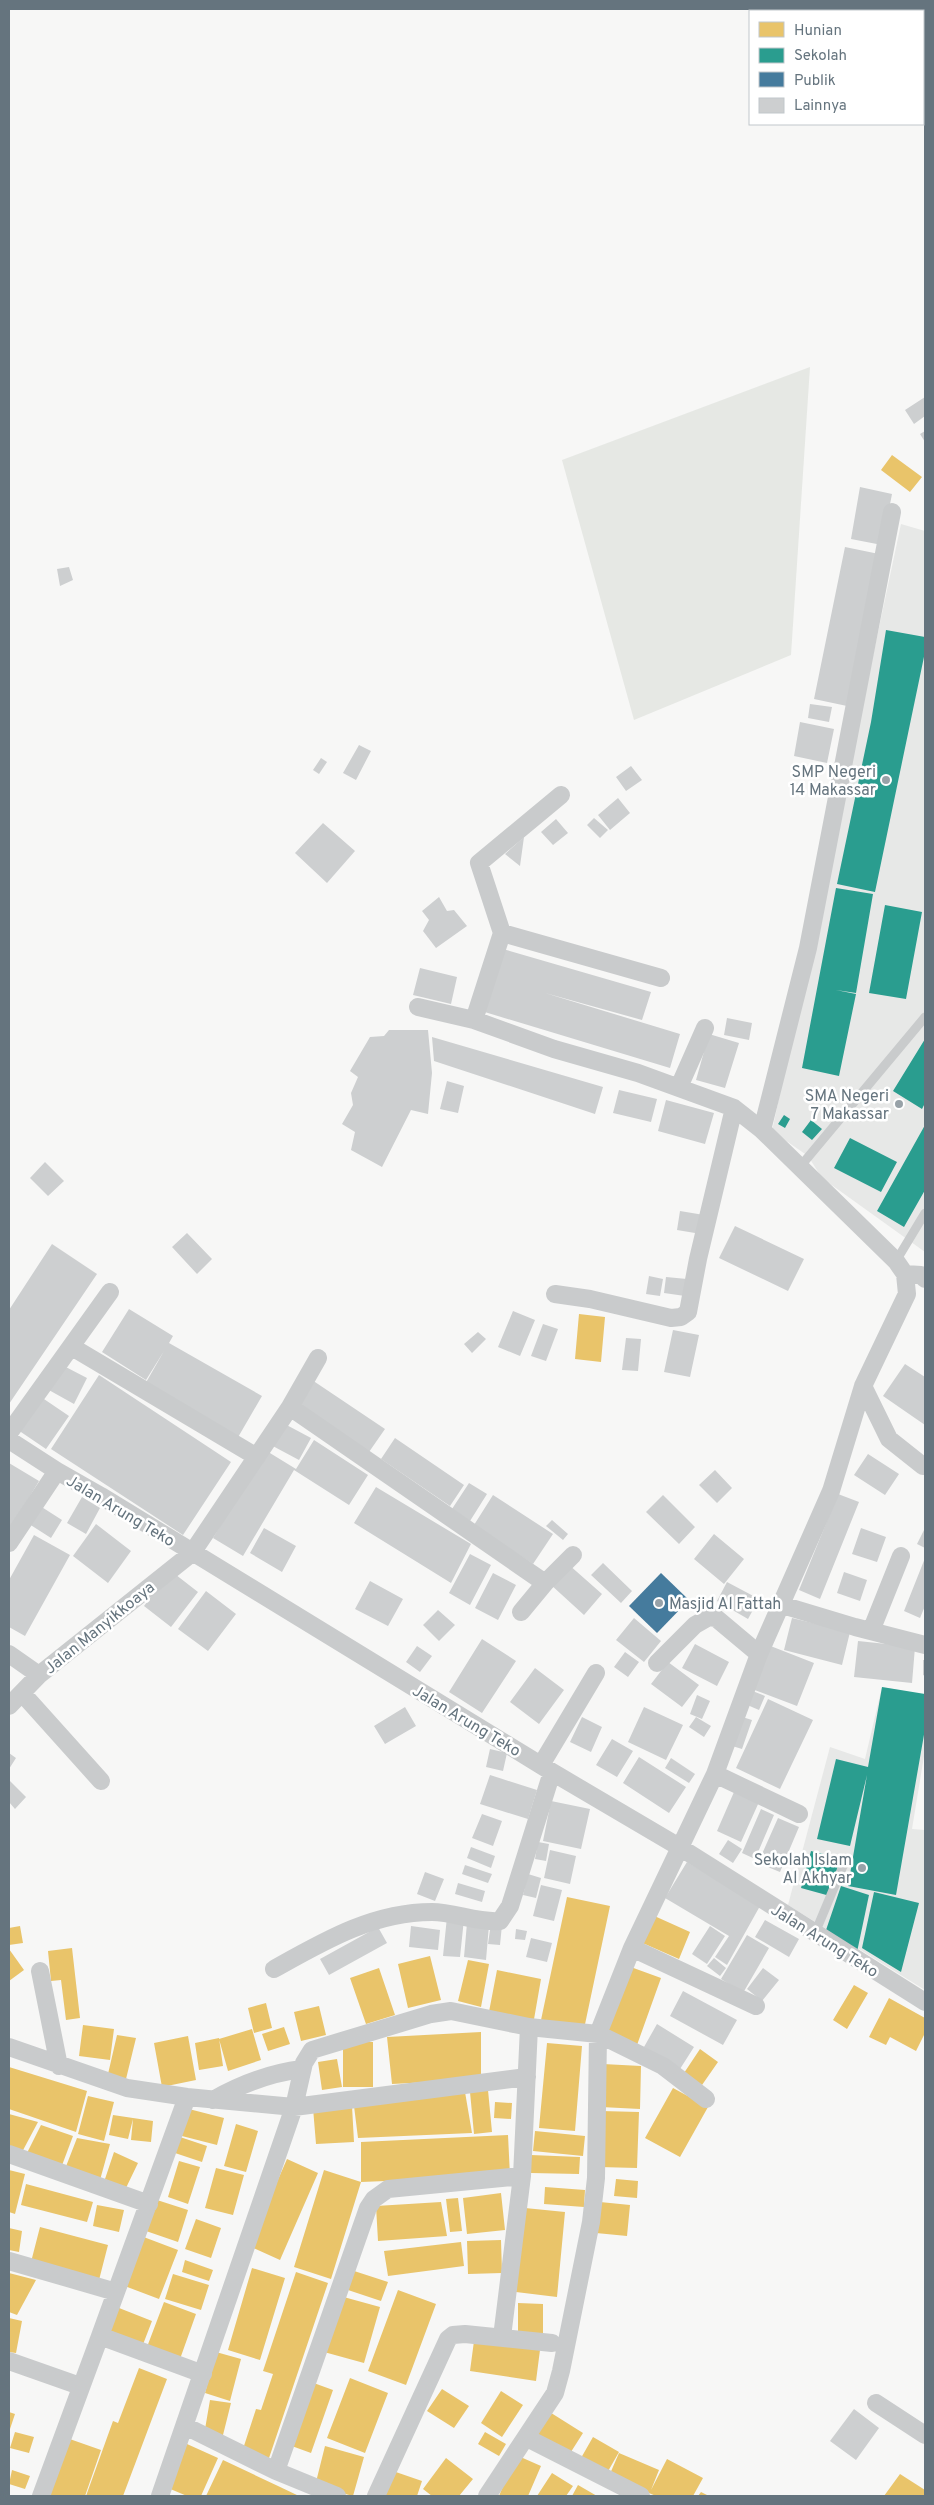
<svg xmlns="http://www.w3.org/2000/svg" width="934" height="2505" viewBox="0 0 934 2505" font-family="Overpass,sans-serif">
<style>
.built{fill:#e7e8e7}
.green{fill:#e6e8e4}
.homes{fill:#e9c46a}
.schools{fill:#2a9d8f}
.public{fill:#457b9d}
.building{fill:#cdcfd0}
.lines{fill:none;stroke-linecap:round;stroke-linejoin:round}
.lane{stroke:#c9cbcc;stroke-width:9}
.street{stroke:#c9cbcc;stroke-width:18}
.poi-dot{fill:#98a2a8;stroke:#fff;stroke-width:2}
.labels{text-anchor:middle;stroke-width:5;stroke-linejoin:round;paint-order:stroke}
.poi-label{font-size:16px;fill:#65747e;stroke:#fff;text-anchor:end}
.street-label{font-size:16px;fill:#65747e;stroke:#fff}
</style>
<rect width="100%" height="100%" fill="#f7f7f6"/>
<path class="built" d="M 901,524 L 925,531 L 925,1252 L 822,1178 L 808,1156 L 772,1131 Z
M 882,1687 L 925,1695 L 925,1750 L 912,1829 L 925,1830 L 925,1990 L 788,1905 L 830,1747 L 865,1759 Z"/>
<path class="green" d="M 810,367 L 791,655 L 634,720 L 562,460 Z"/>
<path class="homes" d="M 892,455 L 922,477 L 910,492 L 881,470 Z
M 579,1314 L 605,1317 L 601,1362 L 575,1359 Z
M 567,1897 L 610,1906 L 584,2029 L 541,2020 Z
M 650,1914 L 690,1932 L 679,1959 L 638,1941 Z
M 20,1926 L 23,1943 L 9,1945 L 9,1928 Z
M 72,1948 L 80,2018 L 66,2020 L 61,1980 L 51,1981 L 48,1951 Z
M 9,1949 L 24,1970 L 9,1981 Z
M 430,1956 L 441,2000 L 408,2008 L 398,1964 Z
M 468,1960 L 489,1964 L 481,2007 L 458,2001 Z
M 628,1966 L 661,1978 L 637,2045 L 605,2034 Z
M 379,1968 L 395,2015 L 366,2024 L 350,1978 Z
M 497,1970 L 541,1979 L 533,2025 L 488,2017 Z
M 854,1985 L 868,1993 L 847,2029 L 833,2020 Z
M 889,1998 L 925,2018 L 925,2033 L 916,2051 L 890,2037 L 886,2045 L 869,2037 Z
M 266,2003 L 272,2028 L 254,2033 L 248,2008 Z
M 319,2006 L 326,2035 L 301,2041 L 294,2012 Z
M 83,2025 L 114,2029 L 110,2060 L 79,2056 Z
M 284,2027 L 290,2044 L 268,2051 L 262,2034 Z
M 252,2029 L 261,2060 L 228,2071 L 219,2039 Z
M 481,2032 L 481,2077 L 448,2081 L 392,2084 L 387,2037 Z
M 117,2035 L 136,2038 L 126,2079 L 108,2074 Z
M 188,2036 L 196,2080 L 162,2087 L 154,2043 Z
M 219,2038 L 223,2066 L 199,2070 L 195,2043 Z
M 343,2042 L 373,2042 L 373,2087 L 343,2087 Z
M 547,2043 L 582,2046 L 575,2131 L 539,2128 Z
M 700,2049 L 718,2062 L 702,2085 L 684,2073 Z
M 337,2059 L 342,2087 L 322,2090 L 318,2062 Z
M 603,2064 L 641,2066 L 640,2109 L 601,2107 Z
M 9,2067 L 87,2091 L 76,2132 L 9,2109 Z
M 673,2088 L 708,2107 L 680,2157 L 645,2138 Z
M 488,2090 L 492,2132 L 474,2134 L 470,2092 Z
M 465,2092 L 472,2133 L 358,2138 L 354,2106 Z
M 88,2096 L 114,2102 L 104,2141 L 78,2134 Z
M 495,2102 L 512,2103 L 511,2119 L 494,2118 Z
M 352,2106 L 354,2142 L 316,2144 L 313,2108 Z
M 185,2108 L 224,2118 L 217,2145 L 178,2135 Z
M 601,2111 L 639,2112 L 637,2168 L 599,2167 Z
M 9,2114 L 38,2122 L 21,2154 L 9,2149 Z
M 113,2115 L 153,2121 L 151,2142 L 131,2140 L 133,2119 L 128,2139 L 109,2135 Z
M 236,2124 L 258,2131 L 246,2172 L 224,2166 Z
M 41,2125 L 73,2136 L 61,2168 L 26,2155 Z
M 535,2131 L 585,2136 L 583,2156 L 533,2151 Z
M 508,2135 L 510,2176 L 361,2182 L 331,2279 L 294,2267 L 324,2170 L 361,2182 L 361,2142 Z
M 177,2136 L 207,2146 L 202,2162 L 172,2152 Z
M 77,2138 L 110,2144 L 100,2180 L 65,2169 Z
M 114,2152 L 138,2163 L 125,2190 L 105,2179 Z
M 531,2155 L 580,2157 L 579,2174 L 531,2173 Z
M 287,2159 L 318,2173 L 280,2260 L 249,2246 Z
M 179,2161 L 200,2167 L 188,2204 L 168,2197 Z
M 216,2168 L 244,2175 L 233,2215 L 205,2208 Z
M 9,2170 L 25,2174 L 15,2214 L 9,2212 Z
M 616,2179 L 638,2181 L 637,2198 L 614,2196 Z
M 26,2184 L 93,2202 L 87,2222 L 21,2205 Z
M 545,2187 L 585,2190 L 584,2207 L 544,2204 Z
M 501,2193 L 505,2230 L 467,2234 L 463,2198 Z
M 458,2198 L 462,2231 L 450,2232 L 446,2199 Z
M 157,2200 L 188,2210 L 178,2242 L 146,2231 Z
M 441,2202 L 447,2236 L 378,2241 L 376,2206 Z
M 600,2202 L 630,2205 L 627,2236 L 596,2233 Z
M 97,2205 L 124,2210 L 119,2232 L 93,2226 Z
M 525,2208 L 565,2212 L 557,2297 L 516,2292 Z
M 196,2219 L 221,2228 L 211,2258 L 185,2249 Z
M 40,2227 L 108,2245 L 99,2280 L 31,2262 Z
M 9,2228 L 22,2231 L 19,2252 L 9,2250 Z
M 141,2236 L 178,2250 L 159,2299 L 122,2285 Z
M 501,2240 L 502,2273 L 468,2274 L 467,2241 Z
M 461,2242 L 464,2266 L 388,2276 L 384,2251 Z
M 185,2260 L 213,2270 L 209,2281 L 182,2272 Z
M 252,2268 L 285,2278 L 260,2360 L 228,2350 Z
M 348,2269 L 388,2282 L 381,2301 L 342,2288 Z
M 296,2272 L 328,2283 L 268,2461 L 242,2452 L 256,2409 L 261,2410 L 273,2374 L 263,2371 Z
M 9,2273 L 36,2280 L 17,2315 L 9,2312 Z
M 173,2274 L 209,2285 L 201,2310 L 165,2299 Z
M 398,2290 L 436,2304 L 406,2385 L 368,2371 Z
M 340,2296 L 380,2307 L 364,2363 L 324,2352 Z
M 164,2302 L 196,2314 L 180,2359 L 147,2347 Z
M 518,2303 L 543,2304 L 543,2335 L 518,2335 Z
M 114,2306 L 152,2321 L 142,2347 L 104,2332 Z
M 9,2318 L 22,2321 L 16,2353 L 9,2352 Z
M 474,2341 L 540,2350 L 536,2381 L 470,2371 Z
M 216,2352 L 241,2359 L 230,2401 L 205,2393 Z
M 139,2368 L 167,2379 L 123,2496 L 86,2496 L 113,2421 L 118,2423 Z
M 350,2378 L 388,2393 L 365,2453 L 327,2438 Z
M 311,2382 L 333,2390 L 311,2453 L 289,2445 Z
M 442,2389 L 469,2406 L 454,2428 L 427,2411 Z
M 501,2391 L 523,2405 L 502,2437 L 481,2423 Z
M 210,2400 L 231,2403 L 222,2439 L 204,2435 Z
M 548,2411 L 583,2433 L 569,2455 L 534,2433 Z
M 9,2412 L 15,2414 L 9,2432 Z
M 15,2432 L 34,2437 L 29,2453 L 10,2448 Z
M 485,2432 L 506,2444 L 499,2456 L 478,2444 Z
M 64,2437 L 101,2450 L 85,2496 L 44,2496 Z
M 593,2437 L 619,2452 L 607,2473 L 581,2458 Z
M 187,2444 L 218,2458 L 201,2496 L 187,2496 L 168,2488 Z
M 325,2446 L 364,2457 L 353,2496 L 315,2486 Z
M 619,2453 L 659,2470 L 651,2490 L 667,2459 L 703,2478 L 693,2496 L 656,2496 L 609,2476 Z
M 516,2455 L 541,2466 L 528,2496 L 499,2496 Z
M 446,2458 L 473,2479 L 459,2496 L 432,2496 L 423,2489 Z
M 223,2460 L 278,2486 L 299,2496 L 206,2496 Z
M 12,2470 L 30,2476 L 25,2489 L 9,2484 Z
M 390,2470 L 422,2481 L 417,2496 L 381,2496 Z
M 552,2473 L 573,2486 L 566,2496 L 537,2496 Z
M 900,2474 L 925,2490 L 925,2496 L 884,2496 Z
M 578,2485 L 597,2496 L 572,2496 Z
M 701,2492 L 709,2496 L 698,2496 Z"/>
<path class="schools" d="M 886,630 L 925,637 L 925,652 L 875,892 L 837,884 L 871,722 Z
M 836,888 L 873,894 L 856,993 L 836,990 L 856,994 L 839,1076 L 802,1068 Z
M 885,905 L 922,912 L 906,999 L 869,993 Z
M 925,1039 L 925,1103 L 922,1109 L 893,1091 Z
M 784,1115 L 790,1119 L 785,1128 L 778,1124 Z
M 811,1120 L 822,1129 L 812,1140 L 802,1132 Z
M 925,1125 L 925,1190 L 904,1227 L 877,1211 Z
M 850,1138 L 897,1162 L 881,1192 L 834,1168 Z
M 882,1687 L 925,1694 L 925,1729 L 896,1895 L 848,1886 L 867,1775 L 850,1846 L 817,1839 L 836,1759 L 868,1767 Z
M 811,1851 L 840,1858 L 830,1896 L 801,1888 Z
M 841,1886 L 869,1895 L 857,1952 L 825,1933 Z
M 874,1892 L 919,1903 L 901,1972 L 862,1948 Z"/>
<path class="public" d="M 661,1573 L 689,1600 L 657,1633 L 629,1606 Z"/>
<path class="building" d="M 925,397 L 925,416 L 914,424 L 905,410 Z
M 925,431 L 925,442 L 920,434 Z
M 860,487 L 892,494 L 882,545 L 851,539 Z
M 845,547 L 879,554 L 847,706 L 814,699 Z
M 69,567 L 73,580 L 60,586 L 57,569 Z
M 810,704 L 832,707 L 829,722 L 808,718 Z
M 800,722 L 834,729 L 827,763 L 794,756 Z
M 359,745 L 371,751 L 356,780 L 343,773 Z
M 321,758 L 327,762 L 319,774 L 313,770 Z
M 631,766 L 642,780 L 626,791 L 616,777 Z
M 618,798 L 630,813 L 610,830 L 598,815 Z
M 594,818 L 608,830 L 600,838 L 587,825 Z
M 556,819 L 568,833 L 553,845 L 541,832 Z
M 323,823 L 355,851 L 327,883 L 295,853 Z
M 524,837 L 520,866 L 505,854 Z
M 439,897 L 447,911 L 454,910 L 467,926 L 436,948 L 423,931 L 429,920 L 422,911 Z
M 496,947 L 651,992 L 642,1020 L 545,993 L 680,1034 L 670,1068 L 478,1010 Z
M 420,968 L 457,977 L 451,1004 L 413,995 Z
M 727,1018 L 752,1023 L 749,1040 L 724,1035 Z
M 389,1030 L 428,1030 L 432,1073 L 428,1114 L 411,1110 L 382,1167 L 351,1150 L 355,1132 L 342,1124 L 353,1105 L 351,1093 L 358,1077 L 350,1071 L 370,1037 L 384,1036 Z
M 709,1034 L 739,1043 L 725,1088 L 696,1080 Z
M 432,1037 L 603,1087 L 595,1114 L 434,1061 Z
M 447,1081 L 464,1086 L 458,1113 L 440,1109 Z
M 619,1090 L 657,1099 L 651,1122 L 613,1113 Z
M 666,1100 L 714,1113 L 705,1144 L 658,1131 Z
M 45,1162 L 64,1181 L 48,1196 L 30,1178 Z
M 680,1211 L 704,1215 L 701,1234 L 677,1230 Z
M 735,1226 L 804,1259 L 788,1291 L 719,1258 Z
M 187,1233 L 212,1259 L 197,1274 L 172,1247 Z
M 52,1244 L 97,1274 L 9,1404 L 9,1310 Z
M 649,1276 L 663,1279 L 660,1296 L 646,1294 Z
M 666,1277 L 687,1279 L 685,1296 L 664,1293 Z
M 129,1309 L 173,1336 L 169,1343 L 262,1396 L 237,1439 L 144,1386 L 164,1351 L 146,1380 L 102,1352 Z
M 513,1311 L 535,1320 L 520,1356 L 498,1347 Z
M 543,1324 L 558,1329 L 546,1361 L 531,1356 Z
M 673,1330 L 699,1335 L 690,1377 L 664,1372 Z
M 478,1332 L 486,1339 L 472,1353 L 464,1344 Z
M 626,1338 L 641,1339 L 638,1371 L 622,1370 Z
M 60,1364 L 87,1378 L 74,1404 L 47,1389 Z
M 905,1364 L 925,1377 L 925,1425 L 883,1396 Z
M 99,1375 L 231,1462 L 183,1535 L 51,1449 Z
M 312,1380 L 385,1429 L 369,1452 L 296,1404 Z
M 41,1397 L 69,1416 L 46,1449 L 18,1430 Z
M 281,1422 L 311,1438 L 299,1460 L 269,1444 Z
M 395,1438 L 464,1485 L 450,1506 L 381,1459 Z
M 314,1440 L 368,1475 L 349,1505 L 294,1470 L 243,1556 L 213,1538 L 265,1450 L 296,1469 Z
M 868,1454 L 899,1474 L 885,1495 L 854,1475 Z
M 9,1463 L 39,1481 L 9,1531 Z
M 715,1470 L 732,1488 L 717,1503 L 699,1485 Z
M 469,1483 L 487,1494 L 470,1521 L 452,1509 Z
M 376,1487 L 471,1544 L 451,1583 L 354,1523 Z
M 838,1494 L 859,1502 L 820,1599 L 799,1590 Z
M 493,1495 L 553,1534 L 533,1564 L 474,1525 Z
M 663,1495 L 695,1527 L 679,1544 L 646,1512 Z
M 82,1497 L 100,1508 L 86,1534 L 67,1523 Z
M 37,1504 L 62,1520 L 51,1538 L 26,1522 Z
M 552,1520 L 568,1534 L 563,1540 L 546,1526 Z
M 96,1524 L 131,1551 L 108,1583 L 73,1556 Z
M 264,1528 L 296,1546 L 282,1572 L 250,1553 Z
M 861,1528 L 886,1537 L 877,1562 L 852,1554 Z
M 925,1528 L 925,1548 L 917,1544 Z
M 714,1534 L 744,1559 L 724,1584 L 694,1559 Z
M 34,1535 L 70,1555 L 25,1636 L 9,1627 L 9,1580 Z
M 470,1554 L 491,1565 L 470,1605 L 449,1593 Z
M 925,1558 L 925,1606 L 920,1618 L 904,1611 Z
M 603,1563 L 632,1591 L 621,1603 L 591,1575 Z
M 568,1564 L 602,1594 L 584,1615 L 550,1584 Z
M 171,1571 L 198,1592 L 171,1627 L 144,1606 Z
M 844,1572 L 867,1580 L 860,1601 L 837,1593 Z
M 493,1573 L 516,1585 L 498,1620 L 475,1608 Z
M 370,1581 L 403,1599 L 388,1626 L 355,1609 Z
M 727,1582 L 759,1599 L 748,1619 L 717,1601 Z
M 206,1591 L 236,1614 L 208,1651 L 178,1629 Z
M 438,1610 L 455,1625 L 439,1641 L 423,1625 Z
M 634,1618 L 661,1641 L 644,1662 L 616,1640 Z
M 792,1618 L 850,1632 L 842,1665 L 784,1650 Z
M 482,1639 L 516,1661 L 482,1713 L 449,1692 Z
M 858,1641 L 915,1647 L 912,1683 L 854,1677 Z
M 695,1644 L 729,1662 L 717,1686 L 682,1668 Z
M 768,1645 L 814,1663 L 797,1706 L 752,1689 Z
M 417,1646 L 432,1656 L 420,1672 L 406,1662 Z
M 625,1652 L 639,1662 L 628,1677 L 614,1667 Z
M 923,1660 L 925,1660 L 925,1676 L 923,1675 Z
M 668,1662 L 699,1685 L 682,1707 L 651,1684 Z
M 535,1668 L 564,1690 L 539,1724 L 510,1702 Z
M 750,1690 L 765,1696 L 759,1710 L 745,1704 Z
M 697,1695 L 710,1701 L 702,1719 L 690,1714 Z
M 768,1699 L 813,1720 L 780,1789 L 736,1768 Z
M 405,1707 L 416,1726 L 385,1744 L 374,1726 Z
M 644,1707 L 683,1725 L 666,1760 L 628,1742 Z
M 739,1716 L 752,1720 L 742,1749 L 729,1745 Z
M 582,1717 L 602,1727 L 591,1752 L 570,1742 Z
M 696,1717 L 711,1726 L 704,1737 L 689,1727 Z
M 612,1739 L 633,1751 L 617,1777 L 596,1765 Z
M 490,1749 L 507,1753 L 503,1771 L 486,1767 Z
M 9,1753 L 16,1758 L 9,1769 Z
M 639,1757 L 686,1787 L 669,1813 L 623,1783 Z
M 671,1758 L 695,1774 L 689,1783 L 665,1768 Z
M 490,1775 L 537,1790 L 528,1819 L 480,1804 Z
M 9,1780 L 26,1797 L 15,1809 L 9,1802 Z
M 734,1792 L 759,1802 L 741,1842 L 717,1831 Z
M 551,1801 L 590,1809 L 581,1849 L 543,1841 Z
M 761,1809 L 774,1815 L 755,1859 L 742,1853 Z
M 482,1814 L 502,1821 L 493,1846 L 472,1838 Z
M 778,1818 L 799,1827 L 780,1872 L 758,1863 Z
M 728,1840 L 742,1849 L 733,1863 L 719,1854 Z
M 538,1842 L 549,1844 L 546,1861 L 535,1859 Z
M 471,1847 L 495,1856 L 491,1868 L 467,1858 Z
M 550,1850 L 576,1856 L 570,1884 L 544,1878 Z
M 687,1862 L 760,1906 L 727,1965 L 715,1957 L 729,1936 L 665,1898 Z
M 465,1865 L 492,1874 L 488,1883 L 462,1874 Z
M 425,1872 L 444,1879 L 435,1901 L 417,1894 Z
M 528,1874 L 541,1878 L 536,1898 L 523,1895 Z
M 458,1883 L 485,1891 L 482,1902 L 455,1894 Z
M 541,1885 L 562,1890 L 554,1921 L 533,1916 Z
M 447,1917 L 464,1919 L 460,1957 L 443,1956 Z
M 765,1920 L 799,1939 L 789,1957 L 755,1937 Z
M 467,1923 L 489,1925 L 486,1960 L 464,1957 Z
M 491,1923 L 502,1925 L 500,1945 L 488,1944 Z
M 411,1926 L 440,1930 L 438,1950 L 409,1947 Z
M 710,1926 L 725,1936 L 707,1964 L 692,1954 Z
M 378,1927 L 387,1943 L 329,1975 L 320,1959 Z
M 516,1929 L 527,1931 L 525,1940 L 515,1939 Z
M 747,1935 L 769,1948 L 743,1993 L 721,1979 Z
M 531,1938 L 552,1943 L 547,1962 L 526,1957 Z
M 714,1958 L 726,1968 L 720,1976 L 707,1966 Z
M 763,1968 L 779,1980 L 762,2001 L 747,1989 Z
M 683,1991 L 737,2020 L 723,2045 L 670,2016 Z
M 657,2024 L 694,2047 L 680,2069 L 644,2047 Z
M 854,2409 L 879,2428 L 856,2460 L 830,2441 Z"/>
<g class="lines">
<path class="lane" d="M 799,1168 L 925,1017
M 896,1261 L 925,1213
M 815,1933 L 846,1859"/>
<path class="street" d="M 502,933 L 661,978
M 418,1007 L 474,1020 L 554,1049 L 638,1073 L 734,1108 L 762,1130 L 896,1261 L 905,1274 L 907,1294 L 863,1386 L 831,1491 L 759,1654 L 715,1774 L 632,1948 L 598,2034 L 663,2066 L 706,2099
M 474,1020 L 502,933 L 479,863 L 561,795
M 679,1087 L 705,1028
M 762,1130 L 808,948 L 892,512
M 905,1274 L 921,1275 L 925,1279
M 555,1294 L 590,1299 L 671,1318 L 681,1317 L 688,1312 L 698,1259 L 734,1108
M 72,1347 L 257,1457
M 863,1386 L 889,1439 L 923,1466
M 290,1407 L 318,1358
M 9,1433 L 110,1292
M 9,1440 L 57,1471 L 101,1496 L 552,1772 L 681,1848 L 925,2002
M 9,1543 L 57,1471
M 782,1605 L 855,1627 L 925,1645
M 521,1612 L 545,1583
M 871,1631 L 901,1556
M 9,1654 L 39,1675
M 657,1663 L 695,1625 L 709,1617 L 716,1618 L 759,1654
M 22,1693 L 101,1781
M 9,1706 L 39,1675 L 192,1553 L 290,1407 L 545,1583 L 573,1555
M 541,1765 L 596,1673
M 715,1774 L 799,1814
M 632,1948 L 756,2006
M 274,1969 C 324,1941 373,1912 432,1912 C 454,1912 478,1923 500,1921 L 510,1906 L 552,1772
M 40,1971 L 59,2066
M 9,2047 L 127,2088 L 187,2097 L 294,2107 L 527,2077
M 213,2100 C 241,2084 270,2073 302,2069
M 9,2154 L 149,2204
M 9,2261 L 116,2292 L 100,2336
M 116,2292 L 187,2097
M 502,2337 L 522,2176
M 9,2361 L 80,2386
M 876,2403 L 925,2435
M 185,2426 L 276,2471
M 527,2438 L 641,2496
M 41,2496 L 100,2336 L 203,2374
M 160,2496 L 294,2107 L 304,2063 L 312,2050 L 431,2014 L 451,2011 L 529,2027 L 598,2034 L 596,2178 L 591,2222 L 561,2371 L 555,2393 L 487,2496
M 337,2496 L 276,2471 L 368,2208 L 374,2199 L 388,2189 L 522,2176 L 529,2027
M 376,2496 L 448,2339 L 453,2335 L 465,2334 L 552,2343"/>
</g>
<g class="poi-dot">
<circle cx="886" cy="780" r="5"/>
<circle cx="899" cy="1104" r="5"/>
<circle cx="659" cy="1603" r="5"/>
<circle cx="862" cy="1868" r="5"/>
</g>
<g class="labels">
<g class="poi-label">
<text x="876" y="777">SMP Negeri<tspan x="876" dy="18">14 Makassar</tspan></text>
<text x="889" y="1101">SMA Negeri<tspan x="889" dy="18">7 Makassar</tspan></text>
<text x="669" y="1609" text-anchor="start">Masjid Al Fattah</text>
<text x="852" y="1865">Sekolah Islam<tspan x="852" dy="18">Al Akhyar</tspan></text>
</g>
<g class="street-label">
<text transform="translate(121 1510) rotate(31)" y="6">Jalan Arung Teko</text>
<text transform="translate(99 1627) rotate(-39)" y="6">Jalan Manyikkoaya</text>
<text transform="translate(467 1720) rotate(31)" y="6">Jalan Arung Teko</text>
<text transform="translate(825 1940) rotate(32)" y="6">Jalan Arung Teko</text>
</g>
</g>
<rect width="934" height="2505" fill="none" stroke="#65747e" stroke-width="20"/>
<rect x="749" y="10" width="175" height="115" fill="#ffffff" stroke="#c1c7cb"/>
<rect x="759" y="22" width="25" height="15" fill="#e9c46a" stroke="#c1c7cb"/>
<text x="794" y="35" font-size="15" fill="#65747e">Hunian</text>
<rect x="759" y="48" width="25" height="15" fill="#2a9d8f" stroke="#c1c7cb"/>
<text x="794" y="60" font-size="15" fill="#65747e">Sekolah</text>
<rect x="759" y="72" width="25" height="15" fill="#457b9d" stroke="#c1c7cb"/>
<text x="794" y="85" font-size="15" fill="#65747e">Publik</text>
<rect x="759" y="98" width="25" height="15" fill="#cdcfd0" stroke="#c1c7cb"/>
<text x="794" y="110" font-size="15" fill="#65747e">Lainnya</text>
</svg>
